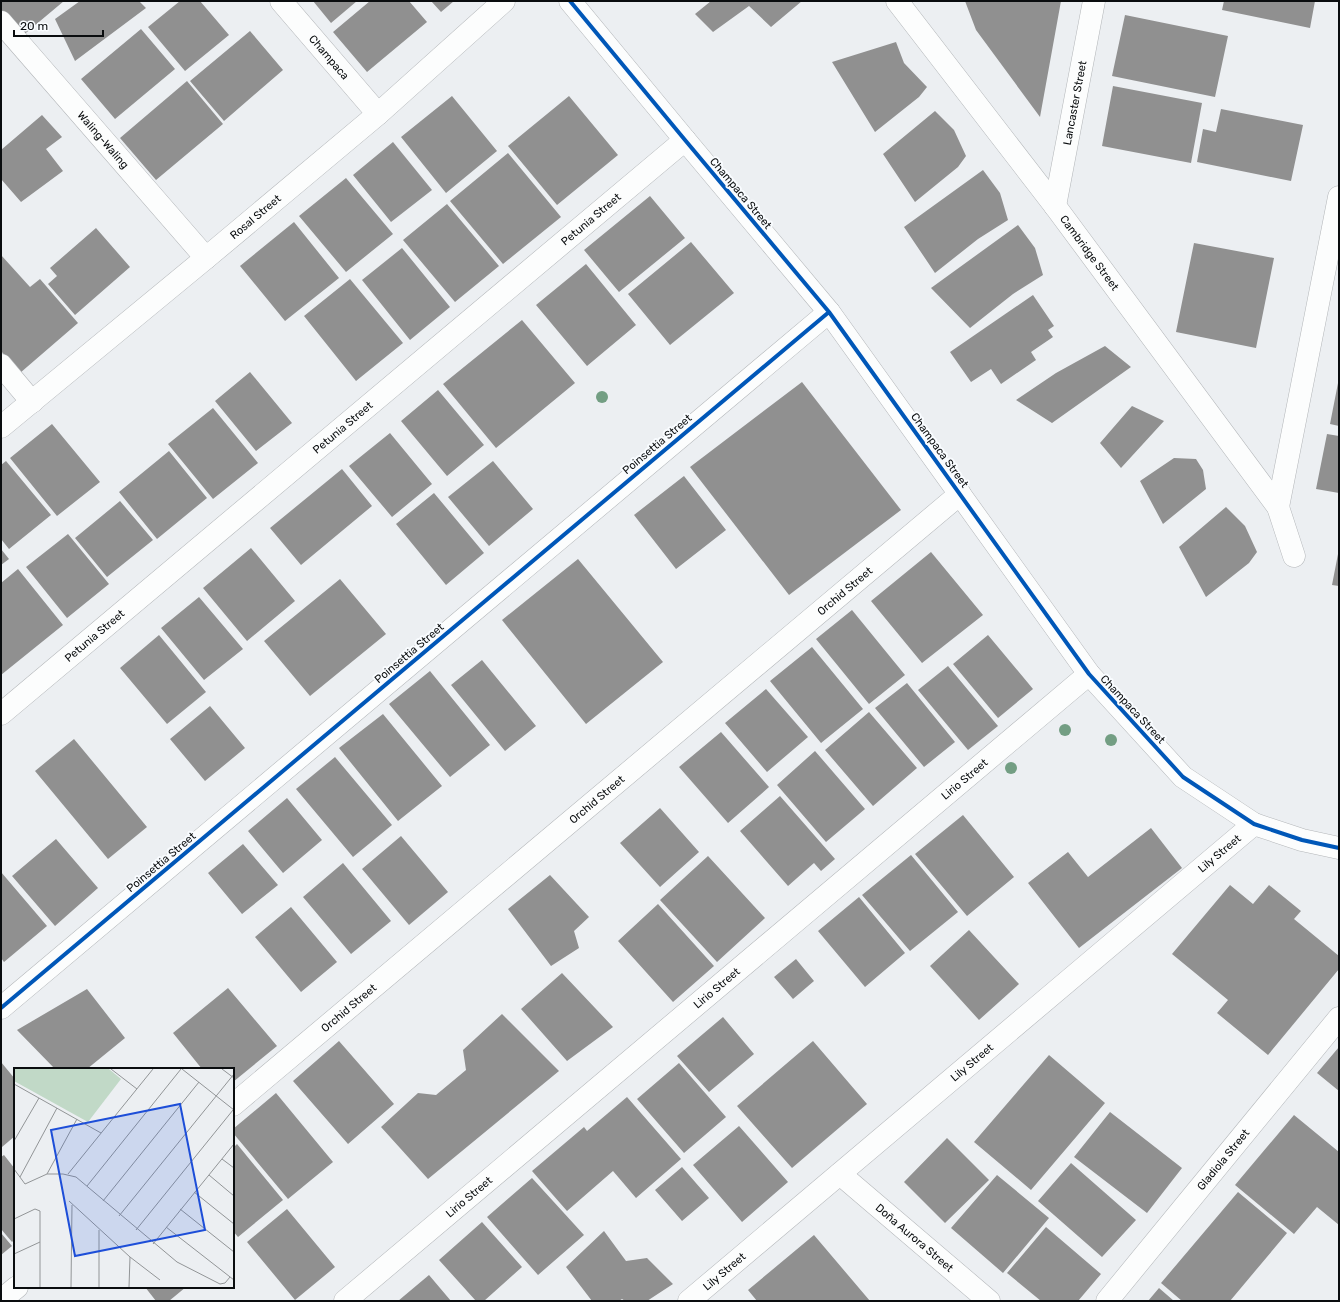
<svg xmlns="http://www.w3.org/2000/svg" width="1340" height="1302" viewBox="0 0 1340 1302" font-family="Rubik,sans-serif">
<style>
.building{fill:#909090}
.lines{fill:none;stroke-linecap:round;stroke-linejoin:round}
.minor-casing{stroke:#b3b6b9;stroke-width:23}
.minor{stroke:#fcfdfd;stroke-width:22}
.cycleway-casing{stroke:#f9fcff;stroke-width:6}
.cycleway{stroke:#0057b8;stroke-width:4}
.tree{fill:#739e83}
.labels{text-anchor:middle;stroke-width:4;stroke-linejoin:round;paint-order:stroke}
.street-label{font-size:11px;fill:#0a0d0f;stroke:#f9fcff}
.inset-road{fill:none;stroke:#929597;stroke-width:1}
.view{fill:#1d4ed8;fill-opacity:0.15;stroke:#1d4ed8;stroke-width:2}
.inset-edge{fill:none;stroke:#0a0d0f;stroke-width:2}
</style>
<rect width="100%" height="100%" fill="#eceff2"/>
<path class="building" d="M 1,1 L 64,1 L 21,37 L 1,14 Z
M 80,1 L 139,1 L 146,8 L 75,61 L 55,19 Z
M 180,1 L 200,1 L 229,35 L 185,71 L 148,27 Z
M 313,1 L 357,1 L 331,23 Z
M 370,1 L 409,1 L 427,22 L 367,72 L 333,32 Z
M 431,1 L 454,1 L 441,12 Z
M 711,1 L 802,1 L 771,27 L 749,6 L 713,32 L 695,14 Z
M 965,1 L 1061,1 L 1040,117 L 976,30 Z
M 1224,1 L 1315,1 L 1310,28 L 1222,10 Z
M 1125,15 L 1228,36 L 1215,97 L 1112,76 Z
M 141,29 L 175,69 L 115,119 L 81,79 Z
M 250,31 L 283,70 L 224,121 L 190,81 Z
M 896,42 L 904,63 L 927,87 L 919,97 L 875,132 L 832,62 Z
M 187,81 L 223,124 L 156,180 L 120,138 Z
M 1113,86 L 1202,103 L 1191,163 L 1102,146 Z
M 452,96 L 497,151 L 446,193 L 401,137 Z
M 569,96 L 618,155 L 557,205 L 508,146 Z
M 1221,109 L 1303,125 L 1291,181 L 1197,162 L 1203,129 L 1216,132 Z
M 935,111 L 954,130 L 966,156 L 958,167 L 915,202 L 883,154 Z
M 42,115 L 62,137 L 46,149 L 63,171 L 21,202 L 1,179 L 1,150 Z
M 393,142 L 432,190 L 391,222 L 353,175 Z
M 508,153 L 561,217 L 503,264 L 450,201 Z
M 983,170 L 1000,193 L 1008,220 L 978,239 L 935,273 L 904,227 Z
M 346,178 L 393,234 L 346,272 L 299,216 Z
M 650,196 L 685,238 L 619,292 L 584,250 Z
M 447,204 L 499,266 L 455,302 L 403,240 Z
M 294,222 L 339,278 L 285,321 L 240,266 Z
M 1018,225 L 1035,248 L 1043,275 L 1013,294 L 970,328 L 931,288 Z
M 96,228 L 130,267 L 75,315 L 48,284 L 57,276 L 50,268 Z
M 691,242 L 734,293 L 670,345 L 628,294 Z
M 1194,243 L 1274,258 L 1256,348 L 1176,332 Z
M 402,248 L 450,307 L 410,340 L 362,280 Z
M 1,255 L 30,287 L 40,279 L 78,323 L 20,373 L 1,351 Z
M 586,264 L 636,325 L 587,366 L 536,305 Z
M 350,279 L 403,343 L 356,381 L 304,316 Z
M 1033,295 L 1054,326 L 1048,330 L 1053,337 L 1031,352 L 1036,360 L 1001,384 L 991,369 L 971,382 L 950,352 Z
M 522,320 L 575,383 L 496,448 L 443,384 Z
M 1105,346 L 1131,367 L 1052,423 L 1016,400 L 1056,373 Z
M 250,372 L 292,423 L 256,451 L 215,401 Z
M 802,382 L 901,510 L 789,595 L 690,467 Z
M 1338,383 L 1339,383 L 1339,426 L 1330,424 Z
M 438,390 L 484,445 L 447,476 L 401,421 Z
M 1132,406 L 1164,421 L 1121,468 L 1100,443 Z
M 213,408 L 258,463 L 213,499 L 168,444 Z
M 52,424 L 100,482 L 57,516 L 10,458 Z
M 390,433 L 432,484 L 392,517 L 349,466 Z
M 1327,434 L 1339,436 L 1339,493 L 1316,489 Z
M 169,451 L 207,498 L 157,539 L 119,492 Z
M 1174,458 L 1196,459 L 1203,470 L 1206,489 L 1163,524 L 1140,481 Z
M 6,461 L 51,515 L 9,549 L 1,539 L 1,465 Z
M 493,461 L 533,509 L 489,546 L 448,497 Z
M 342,469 L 372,506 L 301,565 L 270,528 Z
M 684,476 L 726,530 L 676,569 L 634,515 Z
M 434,493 L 484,553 L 446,585 L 396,524 Z
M 120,501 L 153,540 L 107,577 L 75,538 Z
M 1226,507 L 1245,526 L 1257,552 L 1249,563 L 1206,597 L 1179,547 Z
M 68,534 L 109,584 L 67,618 L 26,567 Z
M 251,548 L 295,601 L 247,641 L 203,588 Z
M 1,549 L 9,559 L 1,565 Z
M 931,552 L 983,615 L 922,663 L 871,601 Z
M 1338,554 L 1339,554 L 1339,586 L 1332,585 Z
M 578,559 L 663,662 L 586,724 L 502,620 Z
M 18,569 L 63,625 L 1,675 L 1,583 Z
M 340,579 L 386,634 L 310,696 L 264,641 Z
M 199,597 L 243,649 L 204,680 L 161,628 Z
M 852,610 L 905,675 L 869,704 L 816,639 Z
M 159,635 L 206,692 L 167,724 L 120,668 Z
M 988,635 L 1033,689 L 998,718 L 953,664 Z
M 812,647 L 863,709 L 821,743 L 770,681 Z
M 482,660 L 536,726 L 505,751 L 451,685 Z
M 948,666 L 998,726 L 968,750 L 918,690 Z
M 430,671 L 490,745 L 450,777 L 389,704 Z
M 907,683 L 955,742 L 924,767 L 875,708 Z
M 766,689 L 808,737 L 767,772 L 725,723 Z
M 210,706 L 245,748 L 205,781 L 170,739 Z
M 869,712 L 917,768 L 873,806 L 825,750 Z
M 383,714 L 442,786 L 398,821 L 339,748 Z
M 721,732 L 769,787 L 728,823 L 679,767 Z
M 74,739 L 147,827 L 108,859 L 35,771 Z
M 815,751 L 865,809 L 826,842 L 777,785 Z
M 335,757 L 392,825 L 353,857 L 296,789 Z
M 780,796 L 835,859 L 821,871 L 814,863 L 788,886 L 740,831 Z
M 287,798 L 322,840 L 283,873 L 248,831 Z
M 660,808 L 699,852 L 660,887 L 620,843 Z
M 963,815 L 1014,877 L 967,916 L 915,854 Z
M 1151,828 L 1182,868 L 1079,948 L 1028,883 L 1068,852 L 1088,877 Z
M 401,836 L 448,892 L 409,925 L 362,869 Z
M 56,839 L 98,888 L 55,926 L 12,876 Z
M 243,844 L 278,885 L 242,914 L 208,873 Z
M 911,855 L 958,912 L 910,951 L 862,895 Z
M 708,856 L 765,918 L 717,962 L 660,900 Z
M 343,863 L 391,921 L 351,954 L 303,897 Z
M 1,872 L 47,926 L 4,962 L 1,958 Z
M 550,875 L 589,917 L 574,931 L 579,948 L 551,966 L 508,909 Z
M 1230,885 L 1253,904 L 1269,885 L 1301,911 L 1294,919 L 1339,956 L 1339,969 L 1268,1055 L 1217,1013 L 1228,1000 L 1172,954 Z
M 859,897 L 905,953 L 865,987 L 818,931 Z
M 658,904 L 714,966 L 673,1002 L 618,941 Z
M 291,907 L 337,962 L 301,992 L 255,937 Z
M 969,930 L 1019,984 L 979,1020 L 930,966 Z
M 796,959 L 814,981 L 793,999 L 774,977 Z
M 562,973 L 613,1027 L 567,1061 L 521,1009 Z
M 228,988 L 277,1046 L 233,1082 L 233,1069 L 202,1069 L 173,1033 Z
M 87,989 L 125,1038 L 87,1069 L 55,1069 L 17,1030 Z
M 502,1014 L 559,1071 L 428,1179 L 381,1127 L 418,1093 L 436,1095 L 466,1070 L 463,1050 Z
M 723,1017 L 754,1054 L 709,1092 L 677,1056 Z
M 339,1041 L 394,1104 L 348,1144 L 293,1081 Z
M 813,1041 L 867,1104 L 792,1168 L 737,1106 Z
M 1339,1047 L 1339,1091 L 1317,1073 Z
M 1049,1055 L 1105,1103 L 1031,1190 L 974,1142 Z
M 1,1062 L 15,1079 L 15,1136 L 2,1147 Z
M 679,1063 L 726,1117 L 684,1153 L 637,1099 Z
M 276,1093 L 333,1162 L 288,1199 L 233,1133 L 233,1129 Z
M 627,1097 L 681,1159 L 636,1198 L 613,1171 L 567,1211 L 532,1171 L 584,1127 L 587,1131 Z
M 1110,1112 L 1182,1168 L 1147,1213 L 1074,1157 Z
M 1294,1115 L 1339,1152 L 1339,1225 L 1317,1207 L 1294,1234 L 1235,1185 Z
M 739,1126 L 788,1182 L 742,1222 L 693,1165 Z
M 947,1138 L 989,1180 L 945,1223 L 904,1182 Z
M 237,1144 L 283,1200 L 238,1237 L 233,1231 L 233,1148 Z
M 4,1155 L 15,1169 L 15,1239 L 12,1242 L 1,1229 L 1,1157 Z
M 1071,1163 L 1136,1220 L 1102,1257 L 1038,1201 Z
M 682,1167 L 709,1198 L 682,1221 L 655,1190 Z
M 997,1175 L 1049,1218 L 1003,1273 L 951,1228 Z
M 532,1178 L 584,1235 L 538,1275 L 487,1217 Z
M 1238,1192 L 1287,1233 L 1230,1301 L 1182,1301 L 1161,1283 Z
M 287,1209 L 335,1267 L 295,1300 L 247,1242 Z
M 482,1222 L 522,1267 L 484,1301 L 476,1301 L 439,1260 Z
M 1046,1227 L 1101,1274 L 1078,1301 L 1041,1301 L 1007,1273 Z
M 604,1231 L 626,1261 L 647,1258 L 673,1284 L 647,1301 L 625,1301 L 622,1299 L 619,1301 L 592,1301 L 566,1267 Z
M 1,1233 L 12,1246 L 1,1255 Z
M 814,1235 L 870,1301 L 757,1301 L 748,1290 Z
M 429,1275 L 451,1301 L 398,1301 Z
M 145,1287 L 186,1287 L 169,1301 L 156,1301 Z
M 1159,1288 L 1174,1301 L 1148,1301 Z"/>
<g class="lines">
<defs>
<g id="minor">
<path id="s1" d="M 281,1 L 378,114"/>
<path d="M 570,1 L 685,140 L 829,312 L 1089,674 L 1183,777 L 1254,824 L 1302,840 L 1339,848"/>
<path id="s2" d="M 897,1 L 1055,206 L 1278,507 L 1294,556"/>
<path id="s3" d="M 1,22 L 206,258"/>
<path id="s4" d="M 1055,206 L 1094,1"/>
<path d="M 1,365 L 32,402"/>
<path id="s5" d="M 1,427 L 206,258 L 378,114 L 504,1"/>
<path d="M 1278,507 L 1339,197"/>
<path id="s6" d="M 1,714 L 685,140"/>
<path d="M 1,1008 L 829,312"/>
<path id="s7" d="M 233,1105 L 960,494"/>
<path id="s8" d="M 840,1174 L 989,1301"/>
<path d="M 1,1300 L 17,1287"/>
<path id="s9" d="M 345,1301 L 1089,674"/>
<path id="s10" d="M 689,1301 L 1254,824"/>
<path id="s11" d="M 1107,1301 L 1339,1018"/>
</g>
</defs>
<use href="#minor" class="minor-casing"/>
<use href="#minor" class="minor"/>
<defs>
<path id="cycleway" d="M 570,1 L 685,140 L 829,312 L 1089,674 L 1183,777 L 1254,824 L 1302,840 L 1339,848
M 1,1008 L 829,312"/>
</defs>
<use href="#cycleway" class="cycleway-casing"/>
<use href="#cycleway" class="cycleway"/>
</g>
<g class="tree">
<circle cx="602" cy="397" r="6"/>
<circle cx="1065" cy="730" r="6"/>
<circle cx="1111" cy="740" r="6"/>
<circle cx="1011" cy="768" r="6"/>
</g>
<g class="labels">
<g class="street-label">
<text dy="4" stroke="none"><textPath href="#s1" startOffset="74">Champaca</textPath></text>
<text dy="4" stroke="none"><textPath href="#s4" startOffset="105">Lancaster Street</textPath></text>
<text dy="4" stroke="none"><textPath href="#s3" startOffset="156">Waling-Waling</textPath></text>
<text transform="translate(741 193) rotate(50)" y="4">Champaca Street</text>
<text dy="4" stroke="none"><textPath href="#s5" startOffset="330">Rosal Street</textPath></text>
<text dy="4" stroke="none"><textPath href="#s6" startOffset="770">Petunia Street</textPath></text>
<text dy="4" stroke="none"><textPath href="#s2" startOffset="317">Cambridge Street</textPath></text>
<text dy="4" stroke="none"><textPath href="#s6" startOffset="446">Petunia Street</textPath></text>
<text transform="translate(657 444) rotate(-40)" y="4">Poinsettia Street</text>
<text transform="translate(940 450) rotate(54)" y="4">Champaca Street</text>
<text dy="4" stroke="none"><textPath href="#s7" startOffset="799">Orchid Street</textPath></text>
<text dy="4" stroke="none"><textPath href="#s6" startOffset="122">Petunia Street</textPath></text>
<text transform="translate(409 653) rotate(-40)" y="4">Poinsettia Street</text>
<text transform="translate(1133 709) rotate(47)" y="4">Champaca Street</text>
<text dy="4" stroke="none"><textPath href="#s9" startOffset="810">Lirio Street</textPath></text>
<text dy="4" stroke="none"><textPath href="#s7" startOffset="475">Orchid Street</textPath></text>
<text dy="4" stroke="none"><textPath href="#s10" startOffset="694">Lily Street</textPath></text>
<text transform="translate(161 862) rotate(-40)" y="4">Poinsettia Street</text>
<text dy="4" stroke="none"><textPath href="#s9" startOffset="486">Lirio Street</textPath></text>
<text dy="4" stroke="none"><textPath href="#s7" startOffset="151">Orchid Street</textPath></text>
<text dy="4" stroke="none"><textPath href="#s10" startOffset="370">Lily Street</textPath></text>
<text dy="4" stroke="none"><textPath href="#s11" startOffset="183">Gladiola Street</textPath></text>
<text dy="4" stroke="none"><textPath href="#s9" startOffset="162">Lirio Street</textPath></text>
<text dy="4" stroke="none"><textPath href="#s8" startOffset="98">Doña Aurora Street</textPath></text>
<text dy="4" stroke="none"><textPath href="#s10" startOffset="46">Lily Street</textPath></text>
</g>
</g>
<g transform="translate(14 1068)">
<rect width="220" height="220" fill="#eceff2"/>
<path d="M 0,1 L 95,1 L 107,11 L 74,54 L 0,13 Z" fill="#c1d9c7"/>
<path class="inset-road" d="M 97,1 L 123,21M 168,1 L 220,42M 208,1 L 220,10M 0,16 L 87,65M 0,73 L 25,30M 208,91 L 220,100M 0,101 L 11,116 L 33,106 L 49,106 L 62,109 L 163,194 L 206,216 L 211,215 L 216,209M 33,106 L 63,51M 54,106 L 139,1M 195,107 L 220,128M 6,109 L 43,40M 73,118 L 167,1M 180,124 L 220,156M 55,133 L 116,189 L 146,212M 89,133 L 185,14M 166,141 L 220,184M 105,148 L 220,6M 0,151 L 21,141 L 26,143 L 26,219M 152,159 L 220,212M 85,162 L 85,219M 122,162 L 219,42M 139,176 L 220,76M 0,186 L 26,174M 57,219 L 58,137M 115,219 L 116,189"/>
<path class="view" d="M 166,36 L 191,162 L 61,188 L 37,62 Z"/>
<rect width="220" height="220" class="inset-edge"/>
</g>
<rect width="1340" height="1302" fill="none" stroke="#0a0d0f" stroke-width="4"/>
<path d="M14 30v6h89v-6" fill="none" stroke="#0a0d0f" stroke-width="2"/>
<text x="20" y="30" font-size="12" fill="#0a0d0f" stroke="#f9fcff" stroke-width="3" paint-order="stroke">20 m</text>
</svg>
